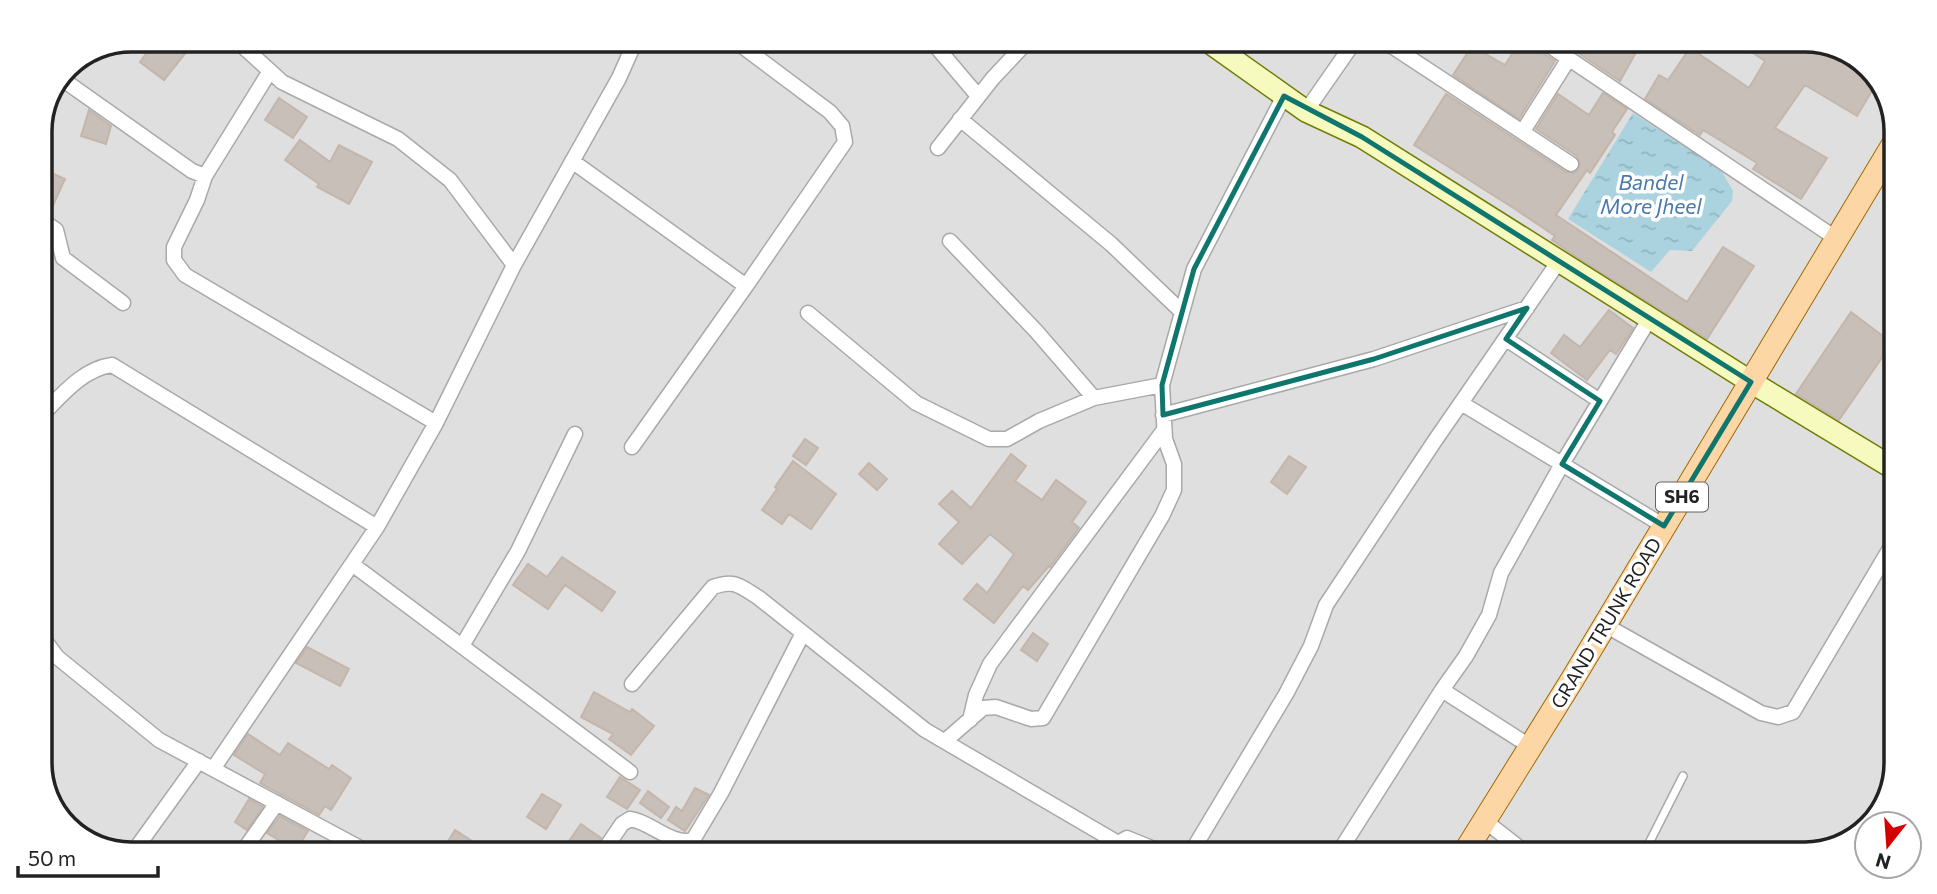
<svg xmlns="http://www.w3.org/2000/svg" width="1937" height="894" viewBox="0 0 1937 894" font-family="Commissioner,sans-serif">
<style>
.residential{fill:#e0dfdf}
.water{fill:url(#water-ripples)}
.building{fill:#c7bfb8;stroke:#c4b6ab;stroke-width:2}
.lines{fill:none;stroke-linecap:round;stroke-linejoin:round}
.lane-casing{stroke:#a9a9a9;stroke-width:10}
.street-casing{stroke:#a9a9a9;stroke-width:17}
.secondary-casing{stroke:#707d05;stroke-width:24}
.primary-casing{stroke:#a06b00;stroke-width:25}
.lane{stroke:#fff;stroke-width:7}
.street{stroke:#fff;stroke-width:14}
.secondary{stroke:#f7fabf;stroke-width:21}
.primary{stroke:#fcd6a4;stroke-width:23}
.marked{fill:none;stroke:#0f766e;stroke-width:5;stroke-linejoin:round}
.labels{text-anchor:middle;stroke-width:7;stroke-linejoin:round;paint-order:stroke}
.shield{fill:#fff;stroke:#646464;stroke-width:2}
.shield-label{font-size:18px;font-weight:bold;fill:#222}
.street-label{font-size:19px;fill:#222;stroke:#fff}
.water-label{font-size:21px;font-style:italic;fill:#4a7aab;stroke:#fff}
.rim{fill:none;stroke:#222;stroke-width:3.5}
</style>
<defs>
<pattern id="water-ripples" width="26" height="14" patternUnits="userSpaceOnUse" patternTransform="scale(1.75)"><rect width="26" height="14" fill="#aad3df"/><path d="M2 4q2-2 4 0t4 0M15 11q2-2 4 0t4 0" fill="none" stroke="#92b5bf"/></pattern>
</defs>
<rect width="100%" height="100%" fill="#f2efe9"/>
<path class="residential" d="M 131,40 L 1841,47 L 1881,80 L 1897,126 L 1890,798 L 1857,838 L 1806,854 L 96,847 L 59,818 L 40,769 L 40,126 L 67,67 Z"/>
<path class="water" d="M 1633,113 L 1721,170 L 1733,191 L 1732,201 L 1692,251 L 1670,250 L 1651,272 L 1568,219 Z"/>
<path class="building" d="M 156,40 L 195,41 L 164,80 L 140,62 Z
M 1472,46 L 1505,65 L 1517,46 L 1540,46 L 1544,54 L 1555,61 L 1519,119 L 1453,75 Z
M 1568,46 L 1599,46 L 1639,47 L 1620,81 Z
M 1744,47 L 1841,47 L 1879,79 L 1857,116 L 1805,85 L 1775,128 L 1827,158 L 1801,199 L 1753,169 L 1757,163 L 1703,130 L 1700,135 L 1645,99 L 1659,75 L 1668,80 L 1690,48 L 1749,88 L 1765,61 Z
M 1603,93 L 1627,109 L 1612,132 L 1615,135 L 1590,173 L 1587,170 L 1556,215 L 1687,302 L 1723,247 L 1754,266 L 1707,339 L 1581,260 L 1552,240 L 1555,236 L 1515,209 L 1414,145 L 1446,94 L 1566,172 L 1575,173 L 1580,165 L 1577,156 L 1536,129 L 1558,94 L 1589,115 Z
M 279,98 L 307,117 L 293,138 L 265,120 Z
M 89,110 L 111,126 L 106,144 L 81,136 Z
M 300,140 L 330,162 L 339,145 L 372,162 L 349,204 L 317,187 L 319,184 L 285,160 Z
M 40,168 L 65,179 L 49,214 L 40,209 Z
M 1609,310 L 1633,328 L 1616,354 L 1610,350 L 1587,380 L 1551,353 L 1564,335 L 1580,347 Z
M 1851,312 L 1892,343 L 1839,420 L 1796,394 Z
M 805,439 L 818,448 L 806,465 L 793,456 Z
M 1011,454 L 1026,466 L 1015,481 L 1042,500 L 1056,480 L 1086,502 L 1072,522 L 1079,528 L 1050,567 L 1049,566 L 1028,590 L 1023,586 L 994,623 L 964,599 L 977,584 L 987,593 L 1014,554 L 990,534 L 962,564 L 939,544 L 959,522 L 939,504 L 952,491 L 971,508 Z
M 1289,456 L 1306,467 L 1287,494 L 1271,482 Z
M 793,461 L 836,494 L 811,529 L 789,514 L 782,524 L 762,510 L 777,489 L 775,487 Z
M 869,463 L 887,479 L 877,490 L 859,474 Z
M 562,557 L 615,592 L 602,611 L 565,585 L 548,609 L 513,585 L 528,564 L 547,577 Z
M 1033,633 L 1048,644 L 1037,661 L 1021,650 Z
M 307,647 L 349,669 L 340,686 L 296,663 Z
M 594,692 L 630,712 L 632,709 L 654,726 L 631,755 L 609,739 L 613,734 L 581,717 Z
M 248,734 L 280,755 L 288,743 L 329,769 L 332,765 L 351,778 L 331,810 L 325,806 L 319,815 L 260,783 L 265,774 L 234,755 Z
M 620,777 L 640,790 L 627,809 L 607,797 Z
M 695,788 L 709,795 L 685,831 L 668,820 L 676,807 L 682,811 Z
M 648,791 L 669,807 L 661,818 L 640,803 Z
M 542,794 L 561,805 L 546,829 L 527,817 Z
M 249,799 L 263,807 L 247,830 L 235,822 Z
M 280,816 L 308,831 L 298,847 L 290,847 L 267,833 Z
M 581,824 L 601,838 L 595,849 L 579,849 L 569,841 Z
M 455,830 L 483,848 L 444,848 Z"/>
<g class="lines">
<defs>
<path id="lane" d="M 1644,853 L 1683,776"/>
<path id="street" d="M 237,41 L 282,82 L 398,139 L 450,180 L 514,265
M 934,44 L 978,96
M 1390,45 L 1571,164
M 1550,46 L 1837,239
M 270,71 L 205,176 L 197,200 L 174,247 L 174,260 L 185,275 L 436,423
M 62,79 L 192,171 L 205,176
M 1306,111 L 1352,45
M 960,119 L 1111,244 L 1182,312
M 1523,131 L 1568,60
M 938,148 L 993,78 L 1025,44
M 572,161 L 746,286
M 40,219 L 56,230 L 63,258 L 123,303
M 950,241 L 1036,331 L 1094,398
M 808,313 L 916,403 L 989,439 L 1007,439 L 1039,421 L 1094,398 L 1162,385
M 1506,339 L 1600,401
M 1461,403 L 1664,526
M 1163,415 L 1374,359 L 1527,308
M 40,417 C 61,396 82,369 112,365 L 377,527
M 632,447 L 746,286 L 845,142 L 842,126 L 830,112 L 738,43
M 352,564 L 630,772
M 1605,625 L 1761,713 L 1778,717 L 1793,712 L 1892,545
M 40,634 L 57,657 L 159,740 L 360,848
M 462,646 L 518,551 L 575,434
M 632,684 L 713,587 C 735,579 740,586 759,598 L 925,730 L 1118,843
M 1442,690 L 1531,747
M 970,720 L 976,695 L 990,664 L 1164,430
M 945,741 L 983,708 L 996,707 L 1031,719 L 1043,718 L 1162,516 L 1174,490 L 1174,464 L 1165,439 L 1162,385 L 1194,269 L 1284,96
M 213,769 L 377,527 L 436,423 L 514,265 L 619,78 L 635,42
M 1485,821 L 1526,853
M 137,847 L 199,761
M 246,847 L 277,803
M 605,849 L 622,824 L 630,819 C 652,822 671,846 693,840 L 721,793 L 803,633
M 1112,851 L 1118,843 L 1127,838 L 1159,851
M 1192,851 L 1286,694 L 1311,646 L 1326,605 L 1434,442 L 1559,261
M 1339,852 L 1442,690 L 1466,656 L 1489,615 L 1501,573 L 1562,464 L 1650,318"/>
<path id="secondary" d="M 1213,45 L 1306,111 L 1362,137 L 1751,382 L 1893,468"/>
<path id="primary" d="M 1465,852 L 1572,680 L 1896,140"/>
</defs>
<use href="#lane" class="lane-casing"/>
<use href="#street" class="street-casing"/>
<use href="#secondary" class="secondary-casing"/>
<use href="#primary" class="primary-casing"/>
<use href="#lane" class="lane"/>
<use href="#street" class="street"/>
<use href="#secondary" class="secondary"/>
<use href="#primary" class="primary"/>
</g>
<path class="marked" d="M 1284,96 L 1362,137 L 1751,382 L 1664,526 L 1562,464 L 1600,401 L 1506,339 L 1527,308 L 1374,359 L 1163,415 L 1162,385 L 1194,269 Z"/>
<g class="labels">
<rect class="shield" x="1656" y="482.5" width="52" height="29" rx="5"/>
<g class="shield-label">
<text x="1682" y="503">SH6</text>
</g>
<g class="street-label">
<text transform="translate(1606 623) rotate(-59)" y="7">GRAND TRUNK ROAD</text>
</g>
<g class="water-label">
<text x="1651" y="190">Bandel<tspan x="1651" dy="24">More Jheel</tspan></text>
</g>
</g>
<path d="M0 0H1937V894H0ZM131 52H1805A79 79 0 0 1 1884 131V763A79 79 0 0 1 1805 842H131A79 79 0 0 1 52 763V131A79 79 0 0 1 131 52Z" fill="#fff" fill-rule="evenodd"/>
<path class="rim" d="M131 52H1805A79 79 0 0 1 1884 131V763A79 79 0 0 1 1805 842H131A79 79 0 0 1 52 763V131A79 79 0 0 1 131 52Z"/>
<g transform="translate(1888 845) rotate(197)"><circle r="33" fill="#ffffff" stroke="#a7a7a7" stroke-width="2"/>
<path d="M0-5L12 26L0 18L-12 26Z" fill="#d40000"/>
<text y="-10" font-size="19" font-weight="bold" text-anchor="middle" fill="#222222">N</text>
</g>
<path d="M18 866v10h140v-10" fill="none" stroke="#222222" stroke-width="3.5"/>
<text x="28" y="866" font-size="21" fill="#222222" stroke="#ffffff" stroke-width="5" paint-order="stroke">50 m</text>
</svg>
